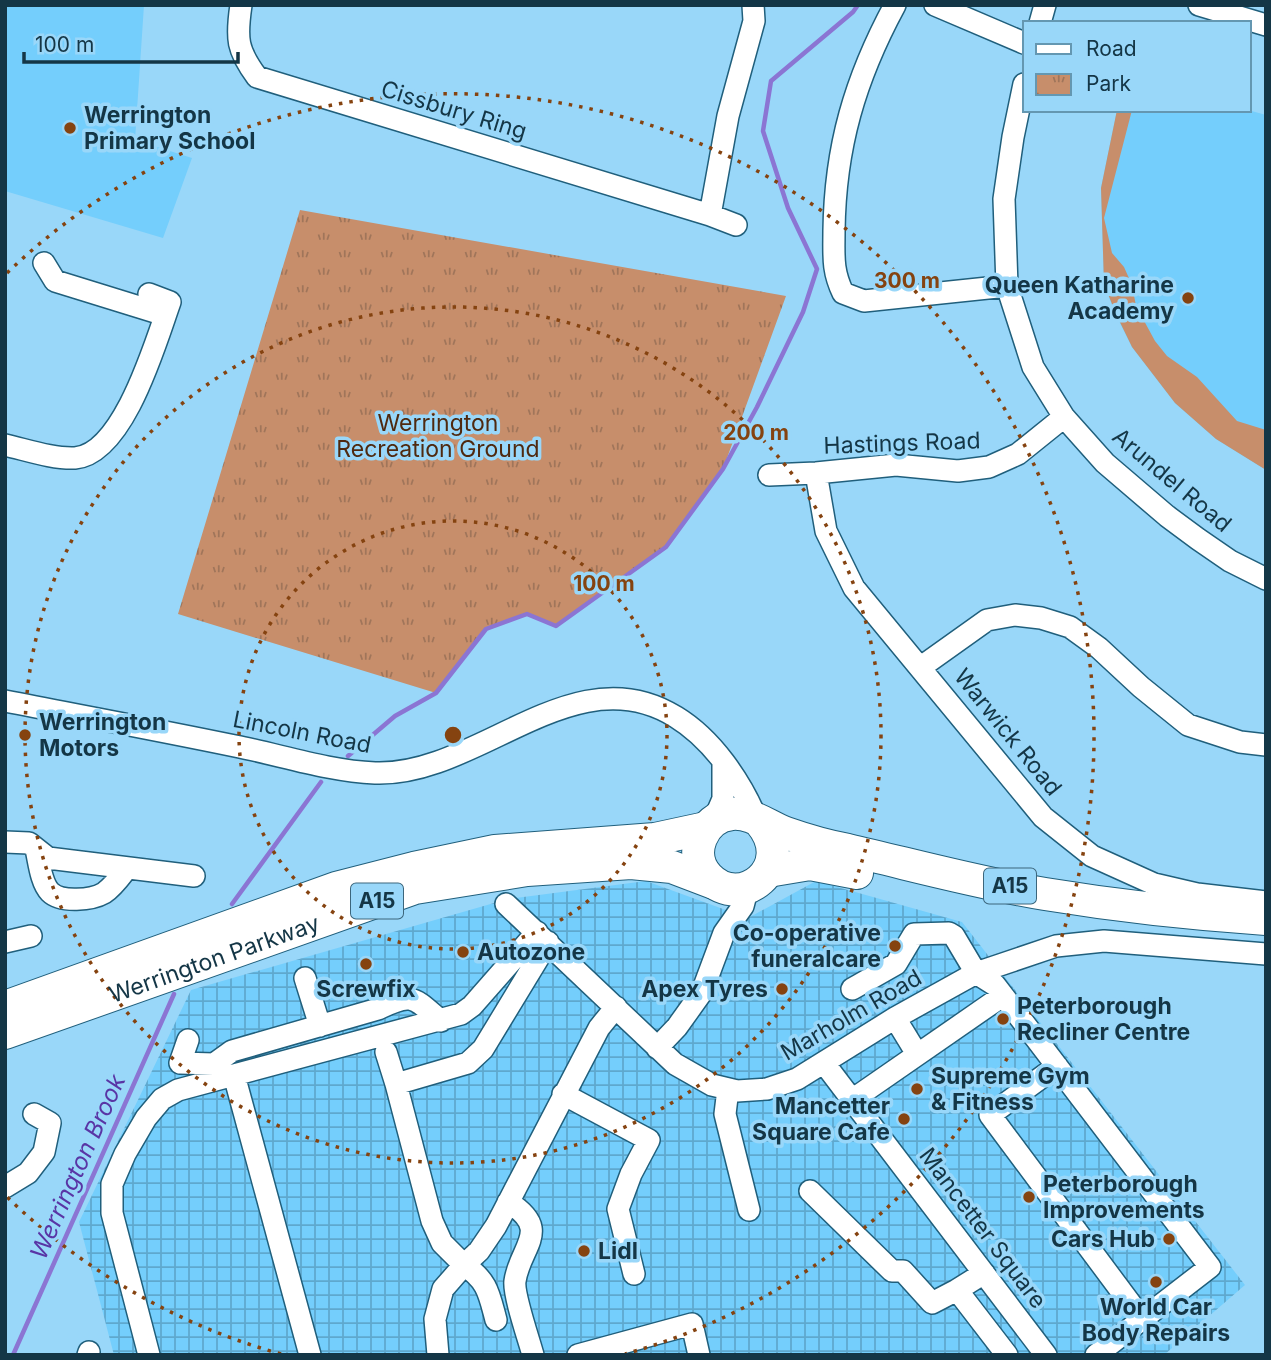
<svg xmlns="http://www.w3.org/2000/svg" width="1271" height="1360" viewBox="0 0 1271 1360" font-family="Inter,sans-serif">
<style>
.built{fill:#74cefc}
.industrial{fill:url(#industrial-grid)}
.green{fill:#c78e6b}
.park{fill:url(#park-tufts)}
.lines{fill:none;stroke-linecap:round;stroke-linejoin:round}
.stream{stroke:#8b75d3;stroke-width:4.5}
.minor-casing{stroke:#205f7c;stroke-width:24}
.highway-casing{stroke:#205f7c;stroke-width:34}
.minor{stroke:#fff;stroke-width:21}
.highway{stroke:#fff;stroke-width:32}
.ring{fill:none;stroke:#854310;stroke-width:3.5;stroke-dasharray:3.5 7}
.poi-dot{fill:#854310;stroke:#99d7f9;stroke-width:2.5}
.labels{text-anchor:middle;stroke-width:7;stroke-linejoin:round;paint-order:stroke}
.shield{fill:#99d7f9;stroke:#3c667c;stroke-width:2}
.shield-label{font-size:21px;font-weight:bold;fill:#143646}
.street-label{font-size:23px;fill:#143646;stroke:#99d7f9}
.poi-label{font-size:23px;font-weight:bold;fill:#143646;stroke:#99d7f9;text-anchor:start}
.park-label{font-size:23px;fill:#4f290f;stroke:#99d7f9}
.water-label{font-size:24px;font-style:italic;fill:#5935a5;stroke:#99d7f9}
.centre{fill:#854310;stroke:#99d7f9;stroke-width:3.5}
.ring-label{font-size:21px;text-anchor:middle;font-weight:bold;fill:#854310;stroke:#99d7f9;stroke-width:7;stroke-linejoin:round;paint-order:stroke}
</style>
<defs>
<pattern id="industrial-grid" width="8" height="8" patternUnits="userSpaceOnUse" patternTransform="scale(1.75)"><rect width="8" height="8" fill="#74cefc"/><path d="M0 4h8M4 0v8" fill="none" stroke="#5ea8ce"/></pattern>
<pattern id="park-tufts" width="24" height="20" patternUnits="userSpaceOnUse" patternTransform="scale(1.75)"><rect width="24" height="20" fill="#c78e6b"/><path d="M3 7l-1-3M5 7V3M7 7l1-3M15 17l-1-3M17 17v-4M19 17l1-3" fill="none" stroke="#a0755a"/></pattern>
</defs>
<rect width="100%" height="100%" fill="#99d7f9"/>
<path class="built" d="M 5,5 L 144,5 L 135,140 L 192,158 L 163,238 L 5,191 Z
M 1117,110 L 1248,110 L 1266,115 L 1266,470 L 1216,439 L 1175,403 L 1132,347 L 1115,313 L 1104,284 L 1101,188 Z"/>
<path class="industrial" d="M 646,881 L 748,918 L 816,881 L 962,922 L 1245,1285 L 1164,1355 L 114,1355 L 79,1222 L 191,990 L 508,899 Z"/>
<path class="green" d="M 1117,110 L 1132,110 L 1104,218 L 1112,253 L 1124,267 L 1132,285 L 1136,306 L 1155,341 L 1167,356 L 1197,377 L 1237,421 L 1266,430 L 1266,470 L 1216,439 L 1175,403 L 1132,347 L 1116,314 L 1104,284 L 1101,188 Z"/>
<path class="park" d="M 300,210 L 786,296 L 723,469 L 666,547 L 556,626 L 527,614 L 486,629 L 436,693 L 178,614 Z"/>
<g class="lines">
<path class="stream" d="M 348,756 L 395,716 L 436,693 L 486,629 L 527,614 L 556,626 L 666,547 L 723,469 L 757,407 L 803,312 L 817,269 L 788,208 L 763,131 L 771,81 L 853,12 L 858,5
M 232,904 L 321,782
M 13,1355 L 174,994"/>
<defs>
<path id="minor" d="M 241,5 C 236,39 237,50 257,77 L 710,215 L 736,225
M 895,5 C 855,79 835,147 834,231 C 834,256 832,270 843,293 L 864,301 L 1007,286
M 935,5 L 1024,43
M 1199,5 L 1266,25
M 1040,23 L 1045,5
M 1024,84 L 1013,137 L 1004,199 L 1007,286 L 1033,367 L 1064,417 L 1105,463 L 1167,516 L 1198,539 L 1230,561 L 1266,579
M 710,215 L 728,116 L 754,21 L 753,5
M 44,263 L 55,281 L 165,315
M 5,445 C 27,450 53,459 75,458 C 124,454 156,341 170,302 L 149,294
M 816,473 L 826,531 L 854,588 L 1043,817 L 1092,856 L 1154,884 L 1197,894 L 1266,902
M 769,475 L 816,473 L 896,465 L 958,471 L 989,467 L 1018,454 L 1064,417
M 921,667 L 987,620 L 1015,615 L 1041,618 L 1070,627 L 1099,648 L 1141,687 L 1188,725 L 1240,742 L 1266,745
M 5,701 C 82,716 158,730 235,746 C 281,755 328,771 375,773 C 478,777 574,653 676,717 C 712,739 741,781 757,820
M 714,820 L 723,799 L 723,764
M 5,842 L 29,843 L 48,858 L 194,876
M 36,849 C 39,862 41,883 50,892 C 61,903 92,900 104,893 C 114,886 120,877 127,868
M 506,904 L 675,1064 L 712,1085 L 737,1091 L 767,1089 L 797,1079 L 895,1018 L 976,973 L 1056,946 L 1104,941 L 1266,954
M 5,942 L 31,936
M 305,978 L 320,1026
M 852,989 L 896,964 L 914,934 L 949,933 L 954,936 L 976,973 L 995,985 L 1210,1267 L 1096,1355
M 895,1018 L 917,1054
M 188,1040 L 180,1063 L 214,1064 L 232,1051 L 378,1009 C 413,992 413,997 441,1021
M 657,1048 L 677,1027 L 702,992 L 724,933 L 743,906 L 748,887
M 386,1052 L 396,1084 L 468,1063 L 483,1049 L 548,942
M 824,1063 L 1046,1355
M 1057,1066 L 990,1115 L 1142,1319
M 234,1075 L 310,1355
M 396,1084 L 432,1221 L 442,1243 L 464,1265 L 443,1289 L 435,1319 L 438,1355
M 728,1089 L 725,1114 L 749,1210
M 563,1094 L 649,1140 L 631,1174 L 618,1209 L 634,1274
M 852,1100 L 995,1001
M 5,1187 L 28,1173 L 44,1152 L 50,1123 L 34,1114
M 810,1191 L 892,1271 L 903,1271 L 932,1303 L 957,1290
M 508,1202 C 553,1230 520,1246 515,1281 C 513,1294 529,1340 533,1355
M 984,1273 L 957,1290 L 1007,1355
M 496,1320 C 489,1294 488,1281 464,1265 L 479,1251 L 496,1226 L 599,1028 L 616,1007
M 88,1355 L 89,1352
M 149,1355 L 112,1213 L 112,1184 L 125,1154 L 146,1118 L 162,1099 L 178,1090 L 461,1014 L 472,1006 L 537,932
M 578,1355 L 692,1324 L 699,1355"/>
<g id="highway">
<path d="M 761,823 C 797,867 741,912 708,877 C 687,855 702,817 732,814 C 751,812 769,827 786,833 C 806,840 827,846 848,850 C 913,865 978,883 1045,894 C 1118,906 1191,914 1266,919"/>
<path d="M 768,871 L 810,864 L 857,873"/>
<path d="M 5,1007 L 336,888 L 414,868 L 495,851 L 655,839 L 706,828"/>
<path id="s1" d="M 5,1033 L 415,888 L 527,870 L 631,863 L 672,867 L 714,883"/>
</g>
</defs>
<use href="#minor" class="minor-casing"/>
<use href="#highway" class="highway-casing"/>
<use href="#minor" class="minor"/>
<use href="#highway" class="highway"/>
</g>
<g class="ring">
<circle cx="453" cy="735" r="214"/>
<circle cx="453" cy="735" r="428"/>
<path d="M281 1354A642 642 0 0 1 7 1197M7 273A642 642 0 1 1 625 1354"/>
</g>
<g class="poi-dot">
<circle cx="70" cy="128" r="7"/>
<circle cx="1188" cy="298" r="7"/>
<circle cx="25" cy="735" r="7"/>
<circle cx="895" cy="946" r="7"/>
<circle cx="463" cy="952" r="7"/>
<circle cx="366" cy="964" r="7"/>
<circle cx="782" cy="989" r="7"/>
<circle cx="1003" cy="1019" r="7"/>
<circle cx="917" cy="1089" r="7"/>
<circle cx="904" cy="1119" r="7"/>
<circle cx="1029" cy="1197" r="7"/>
<circle cx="1169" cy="1239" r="7"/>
<circle cx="584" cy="1251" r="7"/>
<circle cx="1156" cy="1282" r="7"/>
</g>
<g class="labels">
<g class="shield">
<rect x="984" y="868.5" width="52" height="35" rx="5"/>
<rect x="351" y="883.5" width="52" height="35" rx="5"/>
</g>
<g class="shield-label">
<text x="1010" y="893">A15</text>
<text x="377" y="908">A15</text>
</g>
<g class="street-label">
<text transform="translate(454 110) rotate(17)" y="8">Cissbury Ring</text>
<text transform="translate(902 443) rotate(-2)" y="8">Hastings Road</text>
<text transform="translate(1172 480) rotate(40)" y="8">Arundel Road</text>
<text transform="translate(302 732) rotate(11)" y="8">Lincoln Road</text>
<text transform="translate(1008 732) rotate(51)" y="8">Warwick Road</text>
<text dy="8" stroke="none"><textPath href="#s1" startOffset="222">Werrington Parkway</textPath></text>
<text transform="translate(851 1015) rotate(-30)" y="8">Marholm Road</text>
<text transform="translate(983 1228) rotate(53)" y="8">Mancetter Square</text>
</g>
<g class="poi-label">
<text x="84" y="123">Werrington<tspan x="84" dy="26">Primary School</tspan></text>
<text x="1174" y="293" text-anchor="end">Queen Katharine<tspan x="1174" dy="26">Academy</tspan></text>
<text x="39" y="730">Werrington<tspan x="39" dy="26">Motors</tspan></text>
<text x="881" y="941" text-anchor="end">Co-operative<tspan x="881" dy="26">funeralcare</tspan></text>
<text x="477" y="960">Autozone</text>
<text x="366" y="997" text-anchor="middle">Screwfix</text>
<text x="768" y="997" text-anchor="end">Apex Tyres</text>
<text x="1017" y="1014">Peterborough<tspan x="1017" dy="26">Recliner Centre</tspan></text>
<text x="931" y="1084">Supreme Gym<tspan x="931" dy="26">&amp; Fitness</tspan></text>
<text x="890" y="1114" text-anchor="end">Mancetter<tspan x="890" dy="26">Square Cafe</tspan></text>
<text x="1043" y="1192">Peterborough<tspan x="1043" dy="26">Improvements</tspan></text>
<text x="1155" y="1247" text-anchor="end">Cars Hub</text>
<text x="598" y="1259">Lidl</text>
<text x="1156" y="1315" text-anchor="middle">World Car<tspan x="1156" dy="26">Body Repairs</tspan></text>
</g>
<g class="park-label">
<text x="438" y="431">Werrington<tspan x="438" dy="26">Recreation Ground</tspan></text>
</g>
<g class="water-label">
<text transform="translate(78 1167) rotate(-66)" y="8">Werrington Brook</text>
</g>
</g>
<circle cx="453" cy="735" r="10" class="centre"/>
<g class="ring-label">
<text x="907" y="288">300 m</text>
<text x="756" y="440">200 m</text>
<text x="604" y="591">100 m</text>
</g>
<rect width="1271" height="1360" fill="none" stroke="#143646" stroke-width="14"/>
<rect x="1023" y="21" width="228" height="91" fill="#99d7f9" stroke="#6497b1" stroke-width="2"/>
<rect x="1036" y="44" width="35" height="10" fill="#ffffff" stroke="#6497b1" stroke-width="2"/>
<text x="1086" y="56" font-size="21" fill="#143646">Road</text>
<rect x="1036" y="74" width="35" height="21" fill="url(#park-tufts)" stroke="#6497b1" stroke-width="2"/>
<text x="1086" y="91" font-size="21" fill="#143646">Park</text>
<path d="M24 52v10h214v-10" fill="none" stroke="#143646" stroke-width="3.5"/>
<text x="35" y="52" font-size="21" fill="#143646" stroke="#99d7f9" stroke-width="5" paint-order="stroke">100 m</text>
</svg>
